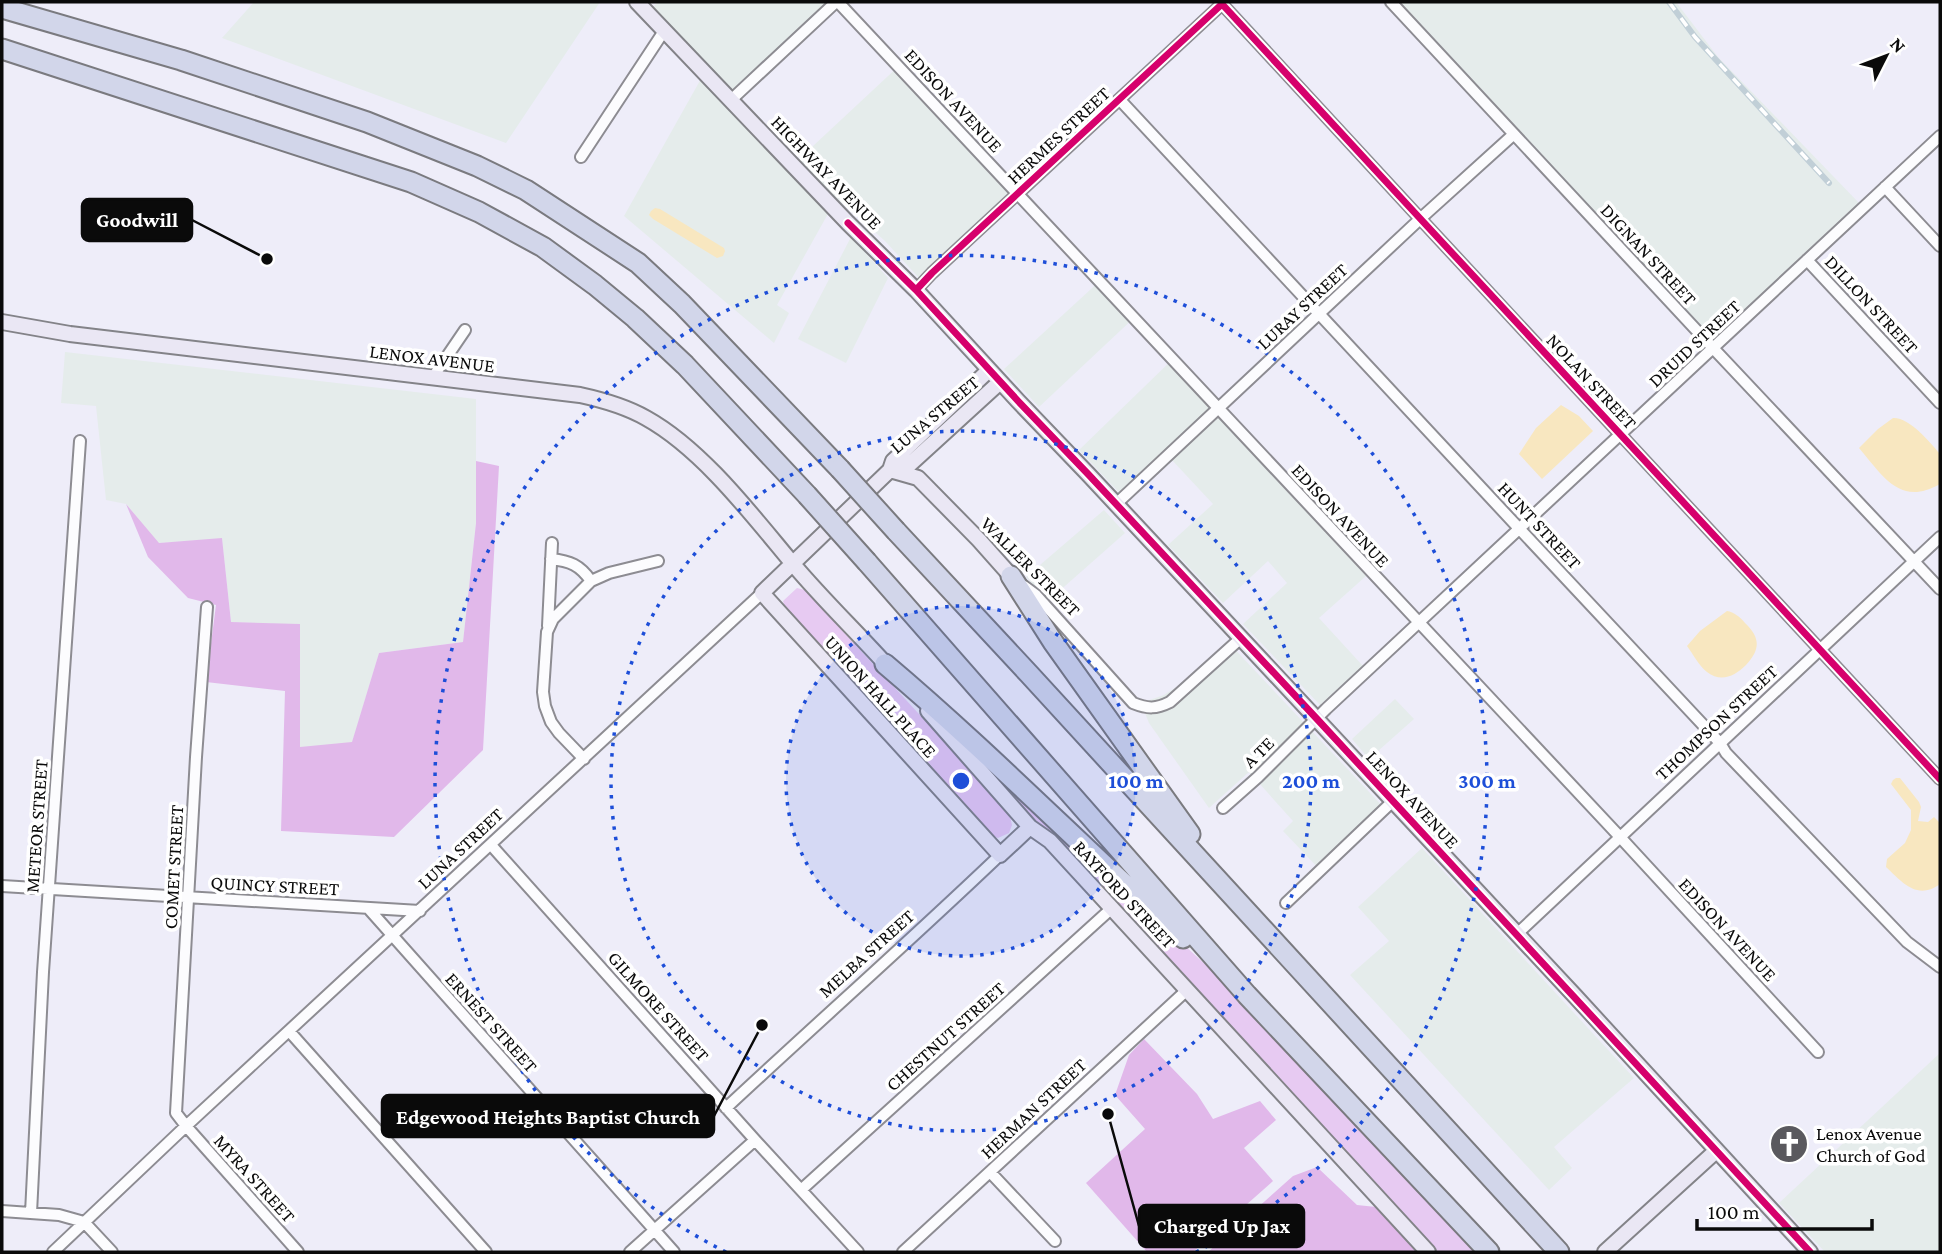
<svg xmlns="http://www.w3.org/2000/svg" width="1942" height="1254" viewBox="0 0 1942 1254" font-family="'Crimson Pro',serif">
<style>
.industrial{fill:#e5eceb}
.green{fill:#e7caf2}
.forest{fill:#e1b8ea}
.water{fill:#f8e7c0}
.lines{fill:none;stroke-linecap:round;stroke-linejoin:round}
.street-casing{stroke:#8d8c92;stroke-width:14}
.secondary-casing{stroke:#838388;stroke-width:18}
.highway-casing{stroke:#7a7a7f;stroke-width:23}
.street{stroke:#fcfcfe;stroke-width:10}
.secondary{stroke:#eae7f4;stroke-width:14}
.highway{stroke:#d2d6ea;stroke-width:19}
.rail-casing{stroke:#c1cfd7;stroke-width:6}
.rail{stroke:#fff;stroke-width:3.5;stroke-dasharray:10;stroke-linecap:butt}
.highway-bridge-casing{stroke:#7a7a7f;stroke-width:23;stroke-linecap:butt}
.highway-bridge{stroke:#d2d6ea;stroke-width:19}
.cycleway-casing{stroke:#fff;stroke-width:11}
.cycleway{stroke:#d6006c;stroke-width:7}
.ring{fill:none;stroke:#1d4ed8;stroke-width:3.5;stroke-dasharray:3.5 7}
.labels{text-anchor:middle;stroke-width:7;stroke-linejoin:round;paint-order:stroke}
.street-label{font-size:19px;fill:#0a0a0a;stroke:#fff}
.poi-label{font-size:19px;fill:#0a0a0a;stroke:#fff;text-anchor:start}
.centre{fill:#1d4ed8;stroke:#fff;stroke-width:3.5}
.ring-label{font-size:21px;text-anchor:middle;font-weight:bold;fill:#1d4ed8;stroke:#fff;stroke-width:7;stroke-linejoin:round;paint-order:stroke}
.leader{fill:none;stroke:#0a0a0a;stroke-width:2.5}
.callout-dot{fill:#0a0a0a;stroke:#fff;stroke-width:2.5}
.callout{fill:#0a0a0a;stroke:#0a0a0a;stroke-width:2.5}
.callout-label{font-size:21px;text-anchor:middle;font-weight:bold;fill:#fff}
</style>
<rect width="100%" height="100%" fill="#eeedf9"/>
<path class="industrial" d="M 254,2 L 600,2 L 506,143 L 222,38 Z
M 658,2 L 844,2 L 741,100 L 652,8 Z
M 1383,2 L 1676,2 L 1718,57 L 1860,204 L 1705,348 Z
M 902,63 L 1018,186 L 919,278 L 885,241 L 825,188 L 798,160 Z
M 702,77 L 829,212 L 777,305 L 789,313 L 774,343 L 624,216 Z
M 851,237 L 888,278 L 846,363 L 798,339 Z
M 1103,278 L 1137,315 L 1039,407 L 1004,369 Z
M 65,352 L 476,399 L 476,523 L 463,642 L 379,653 L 352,743 L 300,748 L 300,625 L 231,622 L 222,539 L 158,543 L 126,504 L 106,500 L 96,406 L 61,403 Z
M 1176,356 L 1375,568 L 1319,618 L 1363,666 L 1320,705 L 1243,624 L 1287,583 L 1268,561 L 1223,603 L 1168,545 L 1213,504 L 1171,459 L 1127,501 L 1079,450 Z
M 1104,510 L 1125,533 L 1048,601 L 1026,577 Z
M 1227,641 L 1388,812 L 1323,873 L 1283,831 L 1293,821 L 1249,772 L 1209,808 L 1149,723 L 1141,703 L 1164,695 L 1192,677 Z
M 1395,699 L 1414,719 L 1369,759 L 1352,739 Z
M 1422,848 L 1634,1078 L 1554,1147 L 1572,1168 L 1549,1190 L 1350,975 L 1389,941 L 1358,907 Z
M 1940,1053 L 1940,1252 L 1825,1252 L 1779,1203 Z"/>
<path class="green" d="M 797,588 L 805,590 L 1009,812 L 1012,825 L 1009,833 L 998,838 L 991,835 L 785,608 L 783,601 Z
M 974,755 L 1095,862 L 1253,1009 L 1480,1252 L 1438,1252 L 1215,1008 L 1061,845 L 1039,827 Z"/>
<path class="forest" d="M 476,461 L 499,466 L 483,750 L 394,837 L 281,831 L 285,691 L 206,682 L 216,605 L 188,598 L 148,557 L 126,504 L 159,543 L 222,538 L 231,622 L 300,624 L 300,747 L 352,742 L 379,653 L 463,642 L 476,523 Z
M 1144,1039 L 1197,1094 L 1213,1119 L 1260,1101 L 1276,1120 L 1244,1148 L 1273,1181 L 1193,1252 L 1147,1252 L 1086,1183 L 1145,1129 L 1115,1095 L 1129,1055 Z
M 1317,1167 L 1357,1205 L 1376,1207 L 1419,1252 L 1208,1252 L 1293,1176 Z"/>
<path class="water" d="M 655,208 L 660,209 L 724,248 L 725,251 L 723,256 L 717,258 L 653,219 L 649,215 L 651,211 Z
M 1561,405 L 1579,416 L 1593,431 L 1542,479 L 1519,454 L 1536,428 Z
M 1893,418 C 1909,417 1930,442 1940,454 L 1940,484 C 1900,507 1883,476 1859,448 L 1878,429 Z
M 1727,611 C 1734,612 1740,617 1745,623 C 1761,638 1760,650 1746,665 C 1735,676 1721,683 1707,672 C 1699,666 1693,654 1687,646 L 1700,631 Z
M 1896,778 L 1900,778 L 1919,802 L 1921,807 L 1918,821 L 1928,822 L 1934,817 L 1940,823 L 1940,884 C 1917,901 1902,882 1886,867 L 1887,859 L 1905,843 L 1911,830 L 1911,810 L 1891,784 L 1893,780 Z"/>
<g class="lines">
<defs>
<path id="street" d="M 838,2 L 1620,837 L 1818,1052
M 1391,2 L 1713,348 L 1940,589
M 731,100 L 836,2
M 1120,100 L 1514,523 L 1720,743 L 1726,753 L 1907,942 L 1940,967
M 581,157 L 664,31
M 1885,187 L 1940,246
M 1807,260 L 1940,403
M 916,290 L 932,273 L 1222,4 L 1415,213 L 1940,779
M 433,377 L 465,330
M 1115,505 L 1420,219 L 1514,134
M 551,559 C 570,561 580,565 591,581
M 1024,586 L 1036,595 L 1133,703 C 1148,709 1156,709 1170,702 L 1241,638
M 207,607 L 196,757 L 176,1113 L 186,1126 L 298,1252
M 548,626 L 552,543
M 584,759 L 559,733 L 551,722 L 545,706 L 543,692 L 547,632 L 553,619 L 591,581 L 609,573 L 658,561
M 1223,808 L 1258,777 L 1326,709 L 1940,136
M 491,845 L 755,1140 L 858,1252
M 2,886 L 420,911
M 1286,903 L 1393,801
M 368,908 L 674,1252
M 1517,934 L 1940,537
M 289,1031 L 486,1252
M 726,1108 C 817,1023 910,941 1000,855
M 990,1172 L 1055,1241
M 801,1190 L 1112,908
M 2,1211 L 59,1215 L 84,1222 L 112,1252
M 31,1213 L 43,972 L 80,441
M 53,1252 L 186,1126 L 762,593
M 630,1252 L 755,1140
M 903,1252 L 1187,990"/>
<path id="secondary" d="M 637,2 L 848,223 L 916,290 L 1018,401 L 1088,474 L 1575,996 L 1810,1252
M 2,322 L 70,334 L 580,395 C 603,400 625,406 646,418 C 702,449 752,515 793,564 C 824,601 859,634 891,670
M 989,370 L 893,461 L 890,470 L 762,593 L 1000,855 L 1030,827
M 890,470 L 918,478 L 979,540 L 1011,576
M 892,470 L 903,469 L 909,465 L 1000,382
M 928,711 L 1030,827 L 1050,841 L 1428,1252
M 1605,1252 L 1716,1151"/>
<path id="highway" d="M 2,8 L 181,60 L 367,122 L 477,166 L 526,190 L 638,263 L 682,304 L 840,469
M 2,49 L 411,182 L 479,212 L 543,247 L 595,285 L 635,318 L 685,365 L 807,495
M 896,531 L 1029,674 L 1559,1252
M 867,562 L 1247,995 L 1489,1252
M 1011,576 L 1053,642 L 1190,834
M 885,664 C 988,751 1083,848 1183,938"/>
</defs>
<use href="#street" class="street-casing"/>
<use href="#secondary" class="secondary-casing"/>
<use href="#highway" class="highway-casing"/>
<use href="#street" class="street"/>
<use href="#secondary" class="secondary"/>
<use href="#highway" class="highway"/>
<defs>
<path id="rail" d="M 1669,2 L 1695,37 L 1829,183"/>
</defs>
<use href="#rail" class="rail-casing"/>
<use href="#rail" class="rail"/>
<defs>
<path id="highway-bridge" d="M 840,469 L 896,531
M 807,495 L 867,562"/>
</defs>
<use href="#highway-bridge" class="highway-bridge-casing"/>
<use href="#highway-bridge" class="highway-bridge"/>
<defs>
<path id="cycleway" d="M 848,223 L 916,290 L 1018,401 L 1088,474 L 1317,719 L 1810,1252
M 916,290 L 932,273 L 1222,4 L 1415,213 L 1940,779"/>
</defs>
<use href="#cycleway" class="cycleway-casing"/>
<use href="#cycleway" class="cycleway"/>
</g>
<circle cx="961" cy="781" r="175" fill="#1d4ed8" fill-opacity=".12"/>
<g class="ring">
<circle cx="961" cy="781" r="175"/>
<circle cx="961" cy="781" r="350"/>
<path d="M726 1252A526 526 0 1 1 1196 1252"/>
</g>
<defs>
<symbol id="church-disc" viewBox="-11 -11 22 22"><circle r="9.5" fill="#5a595e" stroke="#fff"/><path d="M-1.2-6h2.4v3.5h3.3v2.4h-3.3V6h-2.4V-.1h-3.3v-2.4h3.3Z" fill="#fff"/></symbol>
</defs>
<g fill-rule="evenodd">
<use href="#church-disc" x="1767" y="1122" width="44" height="44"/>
</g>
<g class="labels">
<g class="street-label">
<text transform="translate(954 100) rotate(47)" y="7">EDISON AVENUE</text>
<text transform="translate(1058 135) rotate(-43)" y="7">HERMES STREET</text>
<text transform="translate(827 172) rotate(46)" y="7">HIGHWAY AVENUE</text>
<text transform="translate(1649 254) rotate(47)" y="7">DIGNAN STREET</text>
<text transform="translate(1872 304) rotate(47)" y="7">DILLON STREET</text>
<text transform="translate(1302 306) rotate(-43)" y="7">LURAY STREET</text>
<text transform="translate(1694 343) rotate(-43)" y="7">DRUID STREET</text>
<text transform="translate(432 358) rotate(7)" y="7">LENOX AVENUE</text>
<text transform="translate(1592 381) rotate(47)" y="7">NOLAN STREET</text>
<text transform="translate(934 414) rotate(-40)" y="7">LUNA STREET</text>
<text transform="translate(1341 515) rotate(47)" y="7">EDISON AVENUE</text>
<text transform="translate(1540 525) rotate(47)" y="7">HUNT STREET</text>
<text transform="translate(1031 566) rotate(45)" y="7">WALLER STREET</text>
<text transform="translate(881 696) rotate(48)" y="7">UNION HALL PLACE</text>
<text transform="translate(1716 722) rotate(-43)" y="7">THOMPSON STREET</text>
<text transform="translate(1258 752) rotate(-45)" y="7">A TE</text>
<text transform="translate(1413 799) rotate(47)" y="7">LENOX AVENUE</text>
<text transform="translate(36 826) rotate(-86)" y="7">METEOR STREET</text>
<text transform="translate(460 848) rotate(-43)" y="7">LUNA STREET</text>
<text transform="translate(173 867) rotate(-87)" y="7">COMET STREET</text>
<text transform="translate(275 885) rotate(3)" y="7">QUINCY STREET</text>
<text transform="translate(1125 894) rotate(47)" y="7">RAYFORD STREET</text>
<text transform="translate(1728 929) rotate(47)" y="7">EDISON AVENUE</text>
<text transform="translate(866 953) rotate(-42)" y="7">MELBA STREET</text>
<text transform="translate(659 1006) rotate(48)" y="7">GILMORE STREET</text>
<text transform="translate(492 1022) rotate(48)" y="7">ERNEST STREET</text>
<text transform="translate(945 1036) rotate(-42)" y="7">CHESTNUT STREET</text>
<text transform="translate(1033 1108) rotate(-43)" y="7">HERMAN STREET</text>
<text transform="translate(255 1178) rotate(48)" y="7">MYRA STREET</text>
</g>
<g class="poi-label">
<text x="1816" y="1140">Lenox Avenue<tspan x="1816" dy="22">Church of God</tspan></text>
</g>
</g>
<circle cx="961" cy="781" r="10" class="centre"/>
<g class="ring-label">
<text x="1136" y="788">100 m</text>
<text x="1311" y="788">200 m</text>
<text x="1487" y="788">300 m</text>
</g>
<path class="leader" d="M267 259L192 220M762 1025L714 1116M1108 1114L1139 1226"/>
<g class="callout-dot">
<circle cx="267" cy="259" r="7"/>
<circle cx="762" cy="1025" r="7"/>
<circle cx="1108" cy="1114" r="7"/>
</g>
<g class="callout">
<rect x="82" y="199" width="110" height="42" rx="7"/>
<rect x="382" y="1095" width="332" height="42" rx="7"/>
<rect x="1139" y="1205" width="165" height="42" rx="7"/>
</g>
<g class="callout-label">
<text x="137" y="227">Goodwill</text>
<text x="548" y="1124">Edgewood Heights Baptist Church</text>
<text x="1222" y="1233">Charged Up Jax</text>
</g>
<rect width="1942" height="1254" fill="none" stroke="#0a0a0a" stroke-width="7"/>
<g transform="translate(1886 56) rotate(48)" stroke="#ffffff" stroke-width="5" paint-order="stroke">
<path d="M0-5L12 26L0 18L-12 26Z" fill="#0a0a0a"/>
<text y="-10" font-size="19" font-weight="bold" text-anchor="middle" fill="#0a0a0a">N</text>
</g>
<path d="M1697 1219v10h175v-10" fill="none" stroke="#0a0a0a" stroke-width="3.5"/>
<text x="1708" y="1219" font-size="21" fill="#0a0a0a" stroke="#ffffff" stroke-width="5" paint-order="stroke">100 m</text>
</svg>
